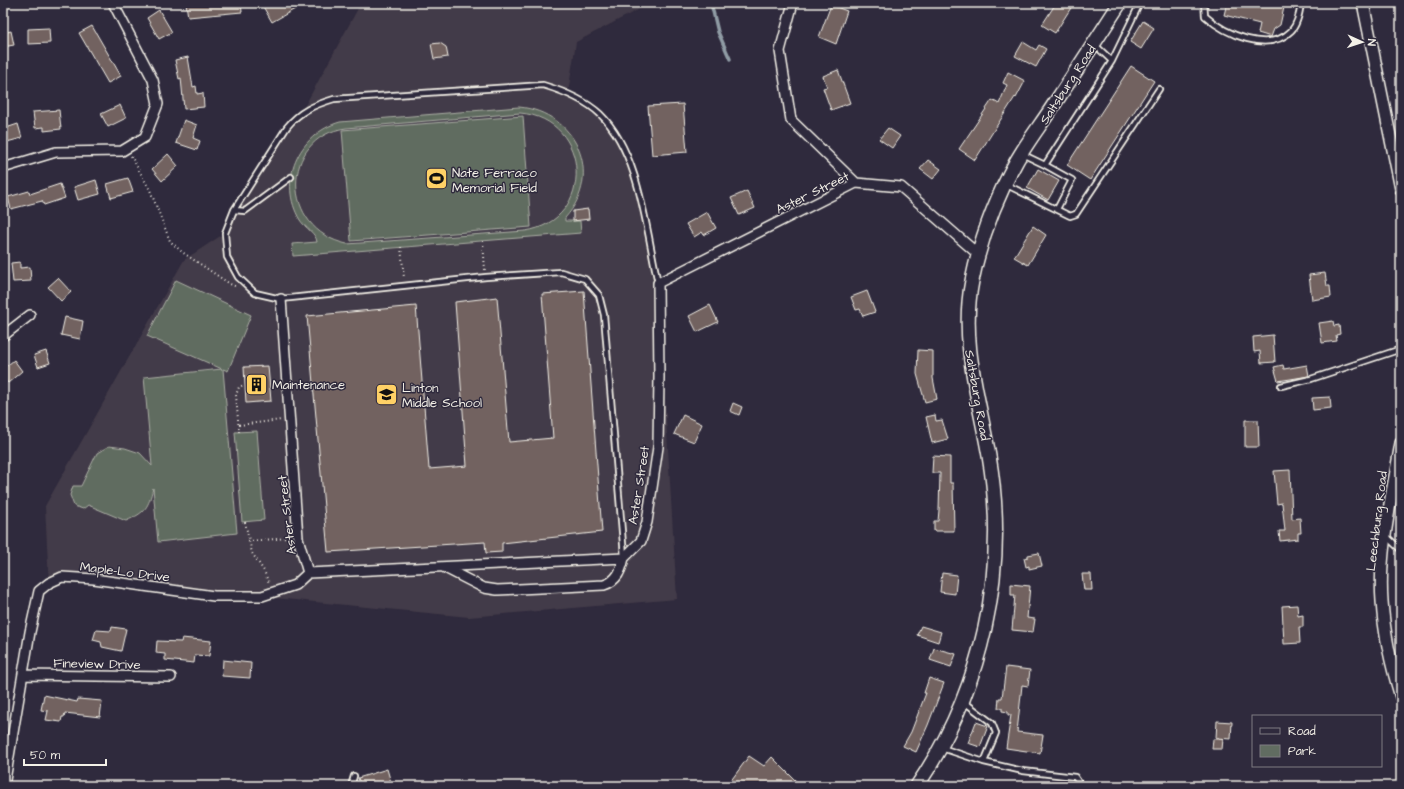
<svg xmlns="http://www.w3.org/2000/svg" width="1404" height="789" viewBox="0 0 1404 789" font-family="'Architects Daughter',sans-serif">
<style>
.built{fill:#433b48}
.green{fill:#616c61;stroke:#aaaea4;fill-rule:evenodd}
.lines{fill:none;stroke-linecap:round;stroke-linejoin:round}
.stream{stroke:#909ca5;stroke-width:3.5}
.building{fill:#726260;stroke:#f4f1e8}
.service-casing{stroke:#f4f1e8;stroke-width:8}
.minor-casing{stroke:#f4f1e8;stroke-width:12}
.tertiary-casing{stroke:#f4f1e8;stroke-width:14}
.secondary-casing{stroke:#f4f1e8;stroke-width:16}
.path{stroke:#f4f1e8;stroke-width:2;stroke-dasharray:1 3;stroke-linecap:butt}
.service{stroke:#2f2a3d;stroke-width:4.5}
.minor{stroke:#2f2a3d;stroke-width:9}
.tertiary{stroke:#2f2a3d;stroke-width:11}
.secondary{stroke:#2f2a3d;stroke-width:13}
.labels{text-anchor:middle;stroke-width:3;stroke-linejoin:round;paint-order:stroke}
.street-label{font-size:13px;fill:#f4f1e8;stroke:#2f2a3d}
.poi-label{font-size:13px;fill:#f4f1e8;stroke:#2f2a3d;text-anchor:start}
</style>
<rect width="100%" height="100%" fill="#2f2a3d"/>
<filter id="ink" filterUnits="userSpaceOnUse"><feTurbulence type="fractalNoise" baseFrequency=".025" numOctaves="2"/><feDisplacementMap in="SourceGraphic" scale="8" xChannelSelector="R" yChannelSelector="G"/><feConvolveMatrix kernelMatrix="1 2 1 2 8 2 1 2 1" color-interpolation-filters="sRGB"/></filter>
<g filter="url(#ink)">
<path class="built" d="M 361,3 L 651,3 L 576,42 L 568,93 L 590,107 L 608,125 L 623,145 L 658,283 L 677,599 L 469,617 L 62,577 L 49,583 L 45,506 L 184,260 L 225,233 L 240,204 L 265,161 L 302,111 Z"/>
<path class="green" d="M 519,107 C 575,112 605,174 565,218 L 565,221 L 580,221 L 581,233 L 293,256 L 292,244 L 317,242 C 316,233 305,228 300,220 C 277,182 298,134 340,122 ZM 520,113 C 592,119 596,221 525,231 L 347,244 C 280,230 280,137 346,128 Z
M 523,116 L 531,227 L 351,241 L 342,130 Z
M 176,280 L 251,315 L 228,371 L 223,369 L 237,533 L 158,542 L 153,488 C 148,508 146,512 126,521 L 88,505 L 83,509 L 74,506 L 70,495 L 73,486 L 81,486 L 97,453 L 109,446 L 125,448 L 140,453 L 152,466 L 144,377 L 222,369 L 147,336 Z
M 257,431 L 264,520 L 242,522 L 235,432 Z"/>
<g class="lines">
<path class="stream" d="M 711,3 L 718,32 L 730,59"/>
</g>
<path class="building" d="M 196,3 L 241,3 L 242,12 L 188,17 L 186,4 Z
M 261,3 L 292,3 L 295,9 L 272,22 Z
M 1056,3 L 1074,3 L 1055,33 L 1042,25 Z
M 1227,3 L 1285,3 L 1280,25 L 1274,29 L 1271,37 L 1258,33 L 1260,24 L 1224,15 Z
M 831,5 L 847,11 L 836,44 L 819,37 Z
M 159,10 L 172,32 L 159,39 L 147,18 Z
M 1143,21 L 1154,28 L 1141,49 L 1130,42 Z
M 92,26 L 121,76 L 108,83 L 79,33 Z
M 49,28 L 50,43 L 28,44 L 28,29 Z
M 11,31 L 14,45 L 3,47 L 3,33 Z
M 1023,42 L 1036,50 L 1039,45 L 1046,49 L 1036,67 L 1015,56 Z
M 440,43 L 446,47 L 448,57 L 434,59 L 431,44 Z
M 188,57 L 193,87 L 196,86 L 197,94 L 203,93 L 204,107 L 184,109 L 181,78 L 179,79 L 175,60 Z
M 1131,66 L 1154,81 L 1090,180 L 1067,165 Z
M 838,70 L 850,103 L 831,110 L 823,88 L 827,87 L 823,76 Z
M 1008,72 L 1025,81 L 1016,98 L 1015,97 L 975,160 L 959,149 L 992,100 L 999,104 L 1007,85 L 1003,83 Z
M 683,104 L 687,152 L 652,155 L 648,106 Z
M 120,105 L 126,118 L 108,127 L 101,114 Z
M 59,110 L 61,129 L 44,131 L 44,127 L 35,128 L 33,112 Z
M 184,120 L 197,125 L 193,138 L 200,141 L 197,150 L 176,143 Z
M 18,124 L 22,138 L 3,143 L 3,129 Z
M 888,128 L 900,136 L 892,148 L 879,139 Z
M 168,154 L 178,166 L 162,181 L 152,169 Z
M 928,160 L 941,169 L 933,179 L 920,169 Z
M 1038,169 L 1059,181 L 1048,200 L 1027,188 Z
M 128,178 L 133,192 L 111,198 L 107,184 Z
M 96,180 L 100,194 L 78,200 L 74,187 Z
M 60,184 L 65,198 L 44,205 L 42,201 L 11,209 L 8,197 L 29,191 L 30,194 Z
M 747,191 L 755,208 L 739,215 L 731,198 Z
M 588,209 L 589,219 L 573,221 L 573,211 Z
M 707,212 L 716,228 L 704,235 L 702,232 L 694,237 L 686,224 Z
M 1033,226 L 1046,235 L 1028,265 L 1014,257 Z
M 20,262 L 20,268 L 30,267 L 31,281 L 13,282 L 11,263 Z
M 1325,273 L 1327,286 L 1330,286 L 1331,297 L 1312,300 L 1309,275 Z
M 58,278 L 71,292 L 61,301 L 48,287 Z
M 584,291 L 602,532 L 502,543 L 502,552 L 486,553 L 485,542 L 328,552 L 307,316 L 416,306 L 429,469 L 467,466 L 455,302 L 497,297 L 509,442 L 553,438 L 542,294 Z
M 867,291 L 875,312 L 863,316 L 860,309 L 856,310 L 851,297 Z
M 710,305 L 718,322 L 697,332 L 689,316 Z
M 65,317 L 83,321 L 80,339 L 61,335 Z
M 1333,321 L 1334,326 L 1339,325 L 1340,334 L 1336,335 L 1337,341 L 1322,343 L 1319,323 Z
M 1273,335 L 1275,362 L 1261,363 L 1260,351 L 1254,352 L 1253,337 Z
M 918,350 L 933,351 L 933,378 L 937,399 L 925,402 L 917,374 Z
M 46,351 L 50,363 L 38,367 L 34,355 Z
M 14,360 L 22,371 L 8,383 L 3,377 L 3,369 Z
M 1283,365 L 1284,369 L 1307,365 L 1309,376 L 1278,381 L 1274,367 Z
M 268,366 L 271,401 L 246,403 L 244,367 Z
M 1330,397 L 1331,408 L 1313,410 L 1312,398 Z
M 733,403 L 742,407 L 739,415 L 730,411 Z
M 683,415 L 702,424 L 694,442 L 674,434 Z
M 935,415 L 936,421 L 942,420 L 948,439 L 932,443 L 926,417 Z
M 1245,420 L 1258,420 L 1259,447 L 1245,447 Z
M 933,456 L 950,457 L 950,483 L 953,483 L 954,531 L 934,531 L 934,521 L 938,521 L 939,510 L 940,473 L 932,473 Z
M 1290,470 L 1292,519 L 1300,518 L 1301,533 L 1298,533 L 1298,539 L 1280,541 L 1279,531 L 1285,531 L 1282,503 L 1277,504 L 1274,471 Z
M 1039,553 L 1042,566 L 1029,569 L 1029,566 L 1026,567 L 1024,558 L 1028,557 L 1028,555 Z
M 942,573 L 957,575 L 955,594 L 940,592 Z
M 1082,574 L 1091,574 L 1092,590 L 1084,590 Z
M 1011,584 L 1030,586 L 1027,618 L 1035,619 L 1033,632 L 1012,630 L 1015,595 L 1011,595 Z
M 1297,605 L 1298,616 L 1303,615 L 1303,627 L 1299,627 L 1300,643 L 1284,644 L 1282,606 Z
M 921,626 L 941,632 L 938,642 L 917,635 Z
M 112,627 L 126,629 L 121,651 L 102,647 L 101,642 L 93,640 L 96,630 L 111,631 Z
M 182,638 L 211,641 L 209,656 L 195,655 L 194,663 L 165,660 L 165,654 L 156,653 L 157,641 L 181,642 Z
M 934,648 L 956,654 L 951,667 L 930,660 Z
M 223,660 L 251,663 L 250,678 L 222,676 Z
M 1006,667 L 1030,670 L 1028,686 L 1022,685 L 1017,732 L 1043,735 L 1040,753 L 1006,748 L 1011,715 L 1008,715 L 1008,712 L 1002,711 L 1002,708 L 998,708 L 999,698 L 1002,698 Z
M 929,678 L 944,683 L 928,725 L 916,752 L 903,746 L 911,732 L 926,693 L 924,693 Z
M 44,695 L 77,702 L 78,699 L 102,701 L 100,717 L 65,713 L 64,717 L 62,717 L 61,722 L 46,720 L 48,711 L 41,710 Z
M 1217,721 L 1232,722 L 1231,739 L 1216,738 Z
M 976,722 L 988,726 L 980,747 L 968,743 Z
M 1213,739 L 1223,739 L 1222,749 L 1212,749 Z
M 749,756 L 764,766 L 772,757 L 801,786 L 727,786 Z
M 387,769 L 392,786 L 361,786 L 358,778 Z"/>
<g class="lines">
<defs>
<path id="service" d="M 1204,3 L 1205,16 C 1225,34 1268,54 1291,31 C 1297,25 1300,11 1301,3
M 1112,61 L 1140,3
M 1022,154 L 1045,165 L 1112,61 L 1095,45
M 1045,165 L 1072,180 L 1057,209
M 1007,185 L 1070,216 L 1076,214 L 1159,89
M 234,210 L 245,211 L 291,177
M 1281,386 L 1311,379 L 1401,349
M 1386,536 L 1401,550
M 624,556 L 604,315 L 599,295 L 585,279 L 561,272 L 486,277 L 281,299 L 255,293 L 238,277 L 227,257 L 225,233 L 234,210 L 287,127 C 300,111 314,105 334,99 L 543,85 C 563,91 584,99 600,114 C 640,153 646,230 658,283
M 942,748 L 984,762 L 996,733 L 992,723 L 963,701
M 984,762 L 1023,771 L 1075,777 L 1081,786
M 351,786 L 354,776"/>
<path id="minor" d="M 793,3 L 780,51 L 791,120 L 856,183
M 3,4 L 5,3
M 3,168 L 56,152 L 122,151 L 145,137 L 158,104 L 153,80 L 113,3
M 281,299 L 298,538 L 308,573 L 624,558 L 641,541 L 647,522 L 658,447 L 659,377 L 658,283 L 856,183 L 901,187 L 979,255
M 3,336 L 30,315
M 443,567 L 484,588 L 497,590 L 604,585 C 617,581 621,571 624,558
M 23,675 L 171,677
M 4,786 L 30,632 L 39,591 L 49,583 L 62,577 L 94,579 L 214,596 L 262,596 L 295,585 L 308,573"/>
<path id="tertiary" d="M 1363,3 L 1401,189
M 1401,443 C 1393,492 1378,551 1382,601 C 1384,634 1391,665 1401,697"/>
<path id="secondary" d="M 917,786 C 982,690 1009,571 989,456 C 979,398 960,341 972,281 C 980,241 996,198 1016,162 C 1026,144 1039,127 1051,109 C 1074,74 1097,39 1120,3"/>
</defs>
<use href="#service" class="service-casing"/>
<use href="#minor" class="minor-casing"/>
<use href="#tertiary" class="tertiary-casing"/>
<use href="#secondary" class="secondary-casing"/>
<path class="path" d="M 131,156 L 150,190 L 170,241 L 182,252 L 230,284 L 237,287
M 483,241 L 485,270
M 401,247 L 404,278
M 239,425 L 281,420
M 239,432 L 236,395 L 239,387 L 244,385
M 245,522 L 252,553 L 264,571 L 269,583
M 248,541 L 289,538"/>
<use href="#service" class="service"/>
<use href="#minor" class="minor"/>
<use href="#tertiary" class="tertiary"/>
<use href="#secondary" class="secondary"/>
</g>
</g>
<defs>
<symbol id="stadium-square" viewBox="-11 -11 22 22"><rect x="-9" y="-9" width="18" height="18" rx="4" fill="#ffd166" stroke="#2f2a3d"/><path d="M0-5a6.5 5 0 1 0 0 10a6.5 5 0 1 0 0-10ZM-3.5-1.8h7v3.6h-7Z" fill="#111"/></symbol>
<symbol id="building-square" viewBox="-11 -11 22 22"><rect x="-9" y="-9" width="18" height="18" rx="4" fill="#ffd166" stroke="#2f2a3d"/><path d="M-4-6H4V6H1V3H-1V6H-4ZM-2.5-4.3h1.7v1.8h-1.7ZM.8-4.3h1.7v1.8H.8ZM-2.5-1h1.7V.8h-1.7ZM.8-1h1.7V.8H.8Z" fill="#111"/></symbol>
<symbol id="school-square" viewBox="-11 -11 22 22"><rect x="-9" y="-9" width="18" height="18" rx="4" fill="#ffd166" stroke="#2f2a3d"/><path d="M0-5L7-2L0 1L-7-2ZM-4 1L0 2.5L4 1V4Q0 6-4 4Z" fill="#111"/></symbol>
</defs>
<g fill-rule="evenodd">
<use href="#stadium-square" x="424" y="166" width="25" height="25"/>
<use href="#building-square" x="244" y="372" width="25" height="25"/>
<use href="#school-square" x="374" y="382" width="25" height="25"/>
</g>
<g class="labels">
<g class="street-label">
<text transform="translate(1067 84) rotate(-57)" y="5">Saltsburg Road</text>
<text transform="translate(812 192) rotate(-26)" y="5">Aster Street</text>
<text transform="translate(978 395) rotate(80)" y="5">Saltsburg Road</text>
<text transform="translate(638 485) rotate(-81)" y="5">Aster Street</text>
<text transform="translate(286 515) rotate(-97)" y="5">Aster Street</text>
<text transform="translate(1376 521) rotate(-83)" y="5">Leechburg Road</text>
<text transform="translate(125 571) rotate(7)" y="5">Maple-Lo Drive</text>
<text transform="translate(97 663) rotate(1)" y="5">Fineview Drive</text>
</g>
<g class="poi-label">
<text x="452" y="177">Nate Ferraco<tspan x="452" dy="15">Memorial Field</tspan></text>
<text x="272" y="389">Maintenance</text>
<text x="402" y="392">Linton<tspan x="402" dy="15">Middle School</tspan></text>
</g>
</g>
<rect width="1404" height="789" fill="none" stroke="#2f2a3d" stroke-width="16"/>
<rect x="8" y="8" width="1388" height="773" fill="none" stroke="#f4f1e8" stroke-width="1.5" filter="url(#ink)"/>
<rect x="1252" y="715" width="130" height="52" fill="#2f2a3d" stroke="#7e7a81"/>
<rect x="1260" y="728" width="20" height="6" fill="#2f2a3d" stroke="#7e7a81"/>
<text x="1288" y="735" font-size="12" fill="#f4f1e8">Road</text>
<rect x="1260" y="745" width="20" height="12" fill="#616c61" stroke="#7e7a81"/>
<text x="1288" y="755" font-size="12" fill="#f4f1e8">Park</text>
<g transform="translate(1362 42) rotate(93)" stroke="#2f2a3d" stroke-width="3" paint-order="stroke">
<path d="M0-3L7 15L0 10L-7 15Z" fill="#f4f1e8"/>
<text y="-6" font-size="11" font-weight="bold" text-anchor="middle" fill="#f4f1e8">N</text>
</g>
<path d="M24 759v6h82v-6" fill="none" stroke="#f4f1e8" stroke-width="2"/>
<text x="30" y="759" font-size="12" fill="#f4f1e8" stroke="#2f2a3d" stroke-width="3" paint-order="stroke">50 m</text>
</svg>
